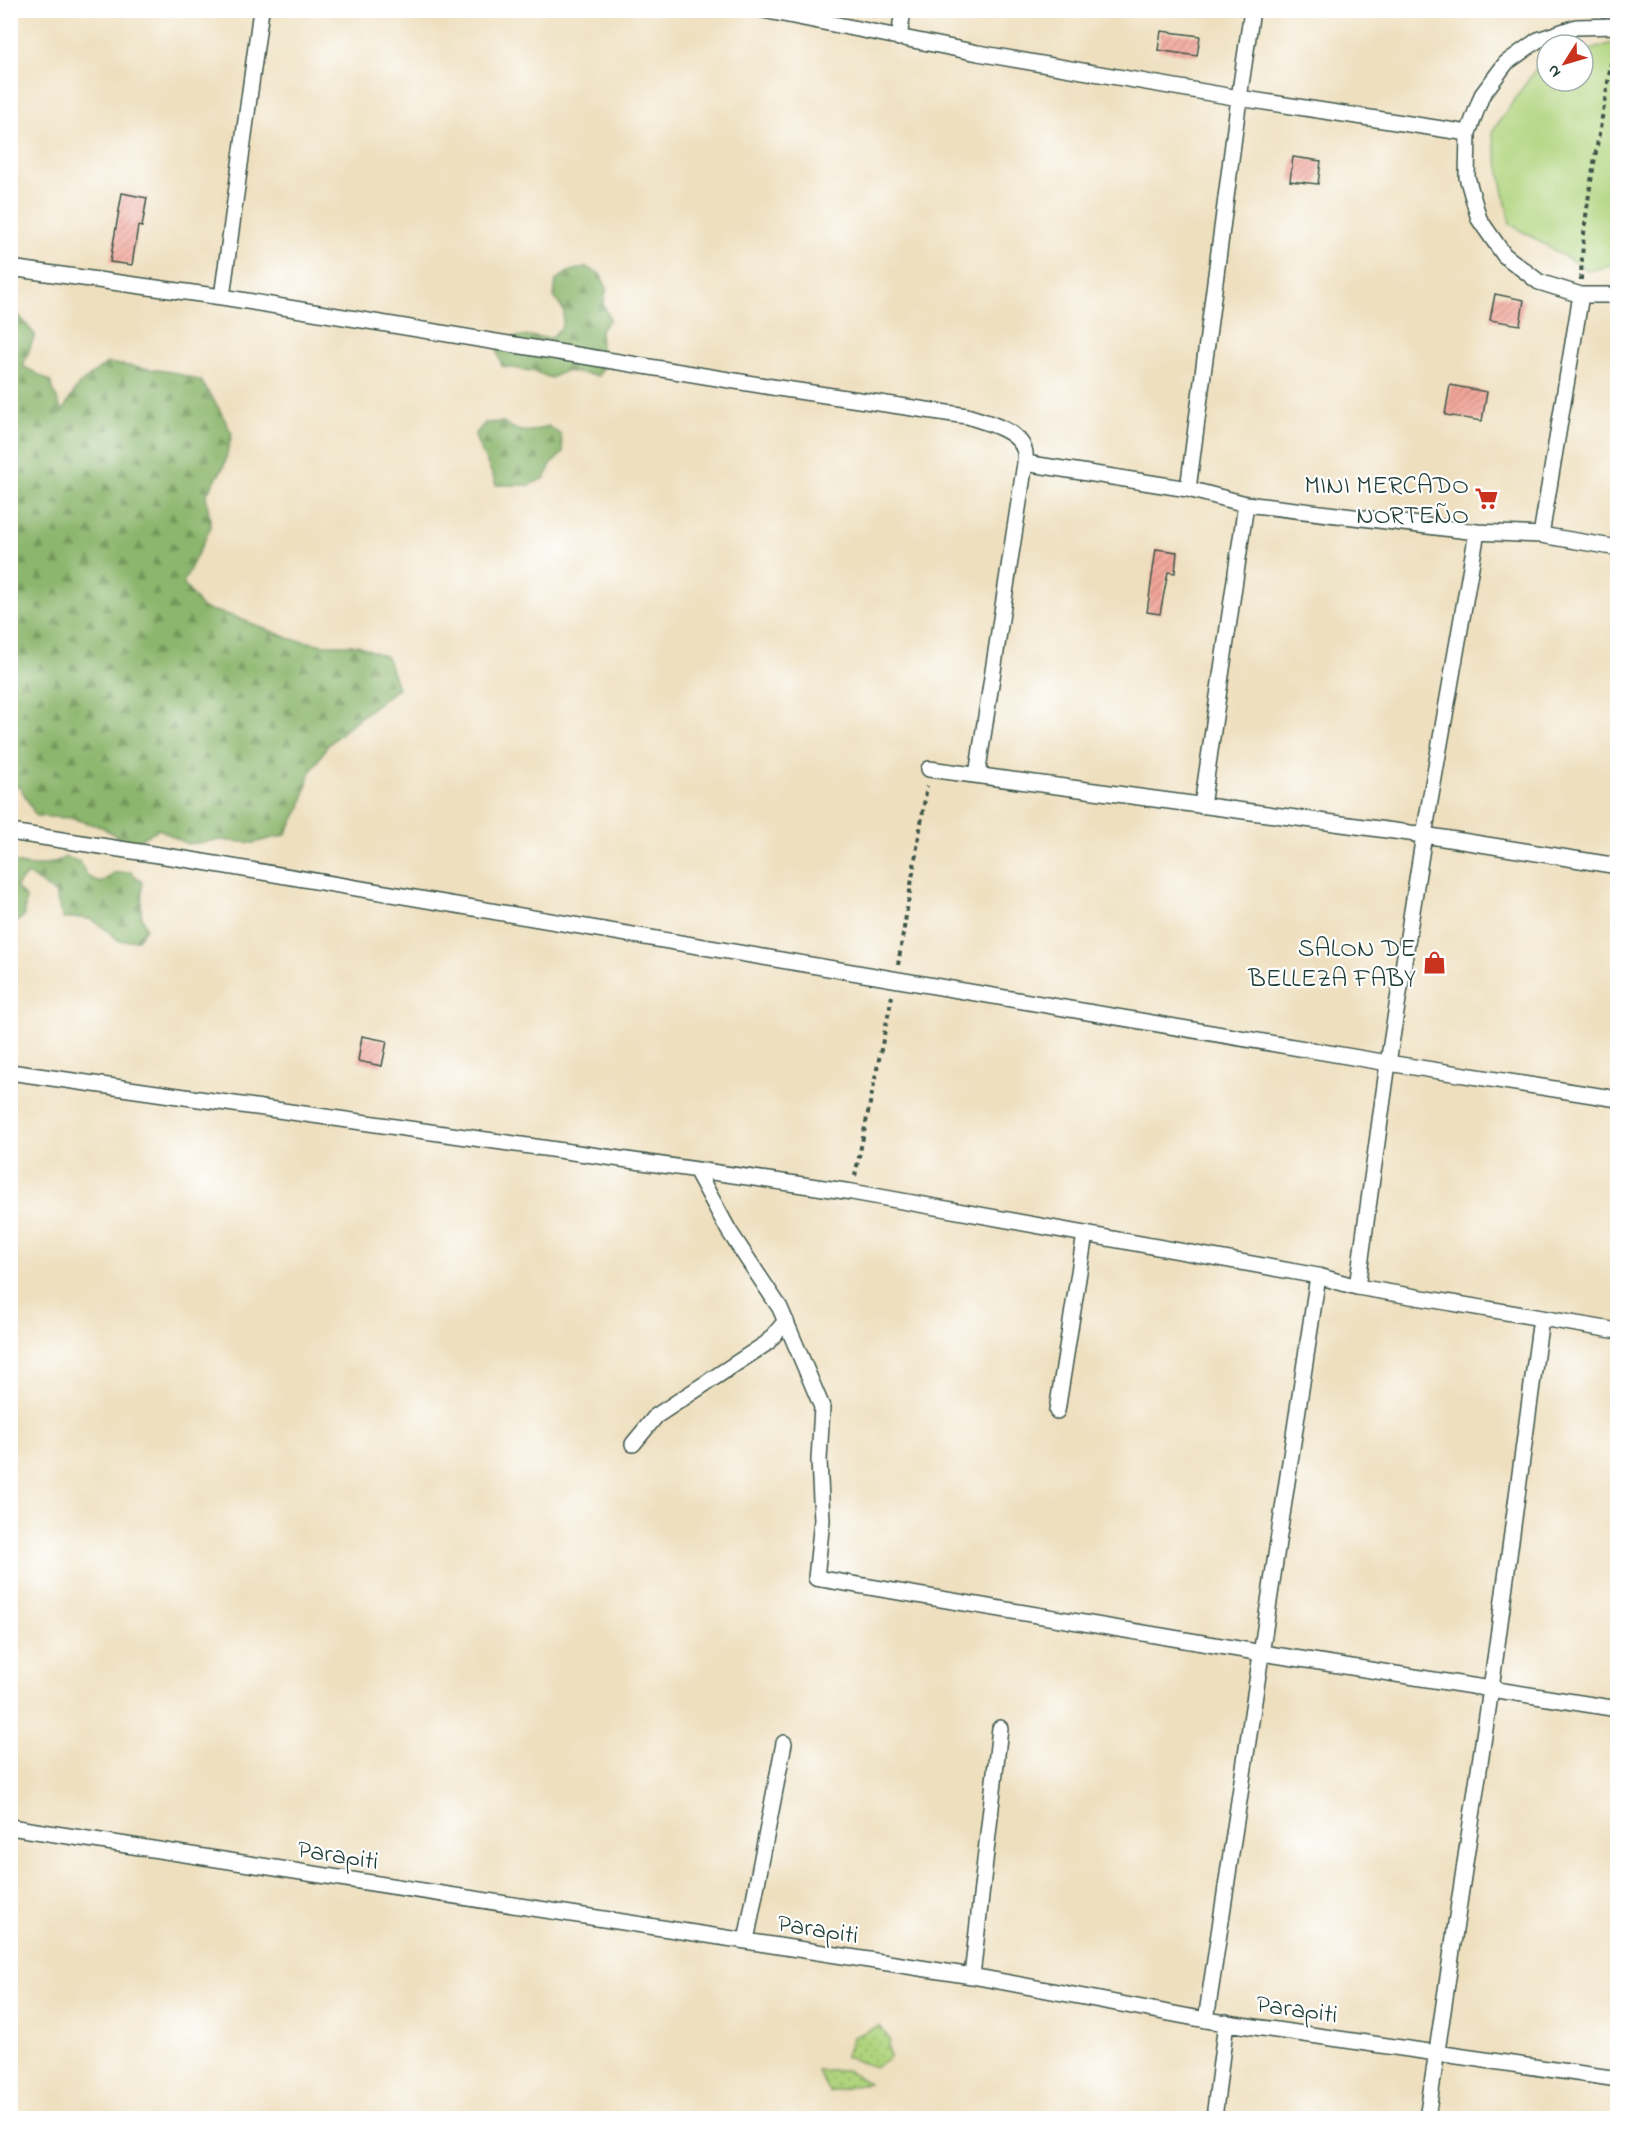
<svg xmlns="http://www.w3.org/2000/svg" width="1628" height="2129" viewBox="0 0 1628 2129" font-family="'Indie Flower',sans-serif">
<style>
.grass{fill:url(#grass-dots);stroke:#688859;stroke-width:1.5}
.forest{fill:url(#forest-firs);stroke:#567a50;stroke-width:1.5}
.green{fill:#b0d47e;stroke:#688859;stroke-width:1.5}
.building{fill:url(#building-hatch)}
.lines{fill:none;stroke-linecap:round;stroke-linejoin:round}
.street-casing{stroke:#3e5549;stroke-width:18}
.path{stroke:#3e5549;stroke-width:4;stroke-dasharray:4.5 4.5;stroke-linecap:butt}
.street{stroke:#fff;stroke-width:15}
.labels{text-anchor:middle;stroke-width:4.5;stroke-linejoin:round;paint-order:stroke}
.poi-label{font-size:26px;fill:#1f3d34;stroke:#fff;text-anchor:end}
.street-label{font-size:26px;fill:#1f3d34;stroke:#fff}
</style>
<defs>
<pattern id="grass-dots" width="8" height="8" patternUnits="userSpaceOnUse" patternTransform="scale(1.5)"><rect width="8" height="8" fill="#b0d47e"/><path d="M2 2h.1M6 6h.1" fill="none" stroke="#8fad68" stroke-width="1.8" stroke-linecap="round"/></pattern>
<pattern id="forest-firs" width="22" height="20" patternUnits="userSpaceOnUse" patternTransform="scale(1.5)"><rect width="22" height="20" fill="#8cb66d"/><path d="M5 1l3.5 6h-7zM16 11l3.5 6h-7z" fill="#72955a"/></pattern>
<pattern id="building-hatch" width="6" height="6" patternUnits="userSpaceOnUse" patternTransform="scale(1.5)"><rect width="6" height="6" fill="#f2a498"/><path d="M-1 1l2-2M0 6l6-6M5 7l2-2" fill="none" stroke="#c3877d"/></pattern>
</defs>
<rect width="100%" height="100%" fill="#fff"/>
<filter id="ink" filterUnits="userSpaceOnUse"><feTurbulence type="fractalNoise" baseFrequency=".0167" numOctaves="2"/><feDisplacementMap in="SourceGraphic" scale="12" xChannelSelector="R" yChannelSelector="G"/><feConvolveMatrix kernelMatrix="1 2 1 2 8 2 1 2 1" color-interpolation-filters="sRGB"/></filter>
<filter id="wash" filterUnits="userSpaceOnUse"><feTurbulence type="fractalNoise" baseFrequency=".008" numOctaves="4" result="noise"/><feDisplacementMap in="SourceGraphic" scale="24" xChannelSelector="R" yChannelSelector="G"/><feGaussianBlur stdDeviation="1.35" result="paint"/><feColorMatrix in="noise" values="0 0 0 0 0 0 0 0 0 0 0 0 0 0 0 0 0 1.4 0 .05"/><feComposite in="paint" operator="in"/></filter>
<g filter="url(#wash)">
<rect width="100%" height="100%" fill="#eedfbe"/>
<path class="grass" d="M 880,2026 L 889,2039 L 888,2047 L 890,2057 L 875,2067 L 845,2057 L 853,2037 Z
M 817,2070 L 846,2070 L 868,2083 L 829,2092 Z"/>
<path class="forest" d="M 586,267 L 600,274 L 607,288 L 603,304 L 610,319 L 600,331 L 601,348 L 608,361 L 598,376 L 565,371 L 551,378 L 536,372 L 502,366 L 497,351 L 509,338 L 524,336 L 551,338 L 562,327 L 564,311 L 554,297 L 556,280 L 570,271 Z
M 16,312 L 35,335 L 23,366 L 50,381 L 62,412 L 79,384 L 107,363 L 172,372 L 201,381 L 218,407 L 232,434 L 224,466 L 206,495 L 211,527 L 183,583 L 202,608 L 233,616 L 291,639 L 325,645 L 357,645 L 387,657 L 398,688 L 350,725 L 327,746 L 310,773 L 301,807 L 285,835 L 253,843 L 220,840 L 187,844 L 159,829 L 130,845 L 102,827 L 70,818 L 36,816 L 20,787 L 11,786 L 10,313 Z
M 503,422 C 521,434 527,434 548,426 L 561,435 L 563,453 L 551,464 L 545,478 L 529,485 L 496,485 C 491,466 480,454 475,435 L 485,423 Z
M 66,857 L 80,862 L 87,876 L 101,883 L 114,873 L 131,872 L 142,882 L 141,913 L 146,928 L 137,940 L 120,941 C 97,924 95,914 63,919 L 55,893 L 27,874 L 16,887 L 26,898 L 24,916 L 11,926 L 11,861 C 31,869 46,867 66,857 Z"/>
<path class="green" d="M 1616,42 L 1618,43 L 1617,264 L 1589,271 L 1510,224 L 1492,132 L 1537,67 L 1547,63 L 1547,81 L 1583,81 L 1583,52 Z"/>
<g id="blocks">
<path class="building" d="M 1161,31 L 1200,36 L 1197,56 L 1158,50 Z
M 1293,157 L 1321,161 L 1318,184 L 1290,181 Z
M 122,193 L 147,198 L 142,227 L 138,226 L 132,265 L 110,262 Z
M 1495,294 L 1524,300 L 1520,325 L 1490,320 Z
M 1450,385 L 1487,392 L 1482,421 L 1445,415 Z
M 1156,549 L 1177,552 L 1175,573 L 1168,572 L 1160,614 L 1147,612 Z
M 362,1036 L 387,1041 L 382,1066 L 358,1061 Z"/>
</g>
</g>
<g filter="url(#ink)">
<use href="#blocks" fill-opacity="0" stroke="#3e5549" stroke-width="1.5"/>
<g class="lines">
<defs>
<path id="street" d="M 763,10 L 978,53 L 1239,98 L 1468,133
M 1618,26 L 1576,27 L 1538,40 L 1506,63 L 1482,95 L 1468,133 L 1467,177 L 1479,219 L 1504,255 L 1539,282 L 1581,295 L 1618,295
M 899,38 L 903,10
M 10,268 L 222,297 L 778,388 L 967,416 C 985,422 1017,429 1024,449 C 1026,453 1025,459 1025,463
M 222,297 L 261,10
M 1188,489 L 1239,98 L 1252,10
M 1541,535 L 1581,295
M 929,769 L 1424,835 L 1618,866
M 977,775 L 1025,463 L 1188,489 L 1246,504 L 1477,532
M 1202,806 L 1246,504
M 10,832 L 191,860 L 1388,1063 L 1618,1099
M 10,1072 L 852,1192 L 1318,1276
M 696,1170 L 729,1231 L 780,1308 L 822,1407 L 819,1460 L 822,1520 L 816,1578 L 1262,1653 L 1618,1709
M 1357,1287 L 1618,1331
M 1057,1411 L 1085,1234
M 633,1444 L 656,1416 L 767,1343 L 786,1321
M 10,1827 L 972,1976 L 1206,2020 L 1618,2079
M 746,1941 L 784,1743
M 972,1976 L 1000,1728
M 1206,2020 L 1318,1276 L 1357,1287 L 1388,1063 L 1424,835 L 1477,532 L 1541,535 L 1618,548
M 1214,2118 L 1226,2022
M 1427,2118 L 1491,1689 L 1541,1318"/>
</defs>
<use href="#street" class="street-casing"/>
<path class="path" d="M 1581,280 C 1583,199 1604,121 1614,41
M 898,965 L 927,786
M 855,1176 L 892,996"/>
<use href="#street" class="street"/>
</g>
</g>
<defs>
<symbol id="supermarket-bare" viewBox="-9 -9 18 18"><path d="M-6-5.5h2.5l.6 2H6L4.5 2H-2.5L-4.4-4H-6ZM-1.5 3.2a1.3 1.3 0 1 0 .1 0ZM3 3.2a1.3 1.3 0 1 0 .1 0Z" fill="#c8321e" stroke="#fff" stroke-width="2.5" paint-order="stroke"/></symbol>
<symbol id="shop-bare" viewBox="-9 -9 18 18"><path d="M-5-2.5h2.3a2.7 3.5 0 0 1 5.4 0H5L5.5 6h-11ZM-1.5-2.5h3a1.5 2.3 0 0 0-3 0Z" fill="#c8321e" stroke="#fff" stroke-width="2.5" paint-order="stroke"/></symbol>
</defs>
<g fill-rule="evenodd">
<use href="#supermarket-bare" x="1470" y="482" width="33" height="33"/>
<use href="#shop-bare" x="1418" y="946" width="33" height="33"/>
</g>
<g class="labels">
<g class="poi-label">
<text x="1469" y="493">MINI MERCADO<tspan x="1469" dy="30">NORTEÑO</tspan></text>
<text x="1416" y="956">SALON DE<tspan x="1416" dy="30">BELLEZA FABY</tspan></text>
</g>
<g class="street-label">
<text transform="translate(338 1854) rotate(9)" y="9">Parapiti</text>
<text transform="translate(818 1928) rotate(9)" y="9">Parapiti</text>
<text transform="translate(1297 2008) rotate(8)" y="9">Parapiti</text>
</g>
</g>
<rect width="1628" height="2129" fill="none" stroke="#fff" stroke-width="36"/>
<g transform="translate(1565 63) rotate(233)"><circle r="28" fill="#ffffff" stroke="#a5b1ae" stroke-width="1.5"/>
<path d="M0-4.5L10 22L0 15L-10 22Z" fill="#c8321e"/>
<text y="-9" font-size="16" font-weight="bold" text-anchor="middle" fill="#1f3d34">N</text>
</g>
</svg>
